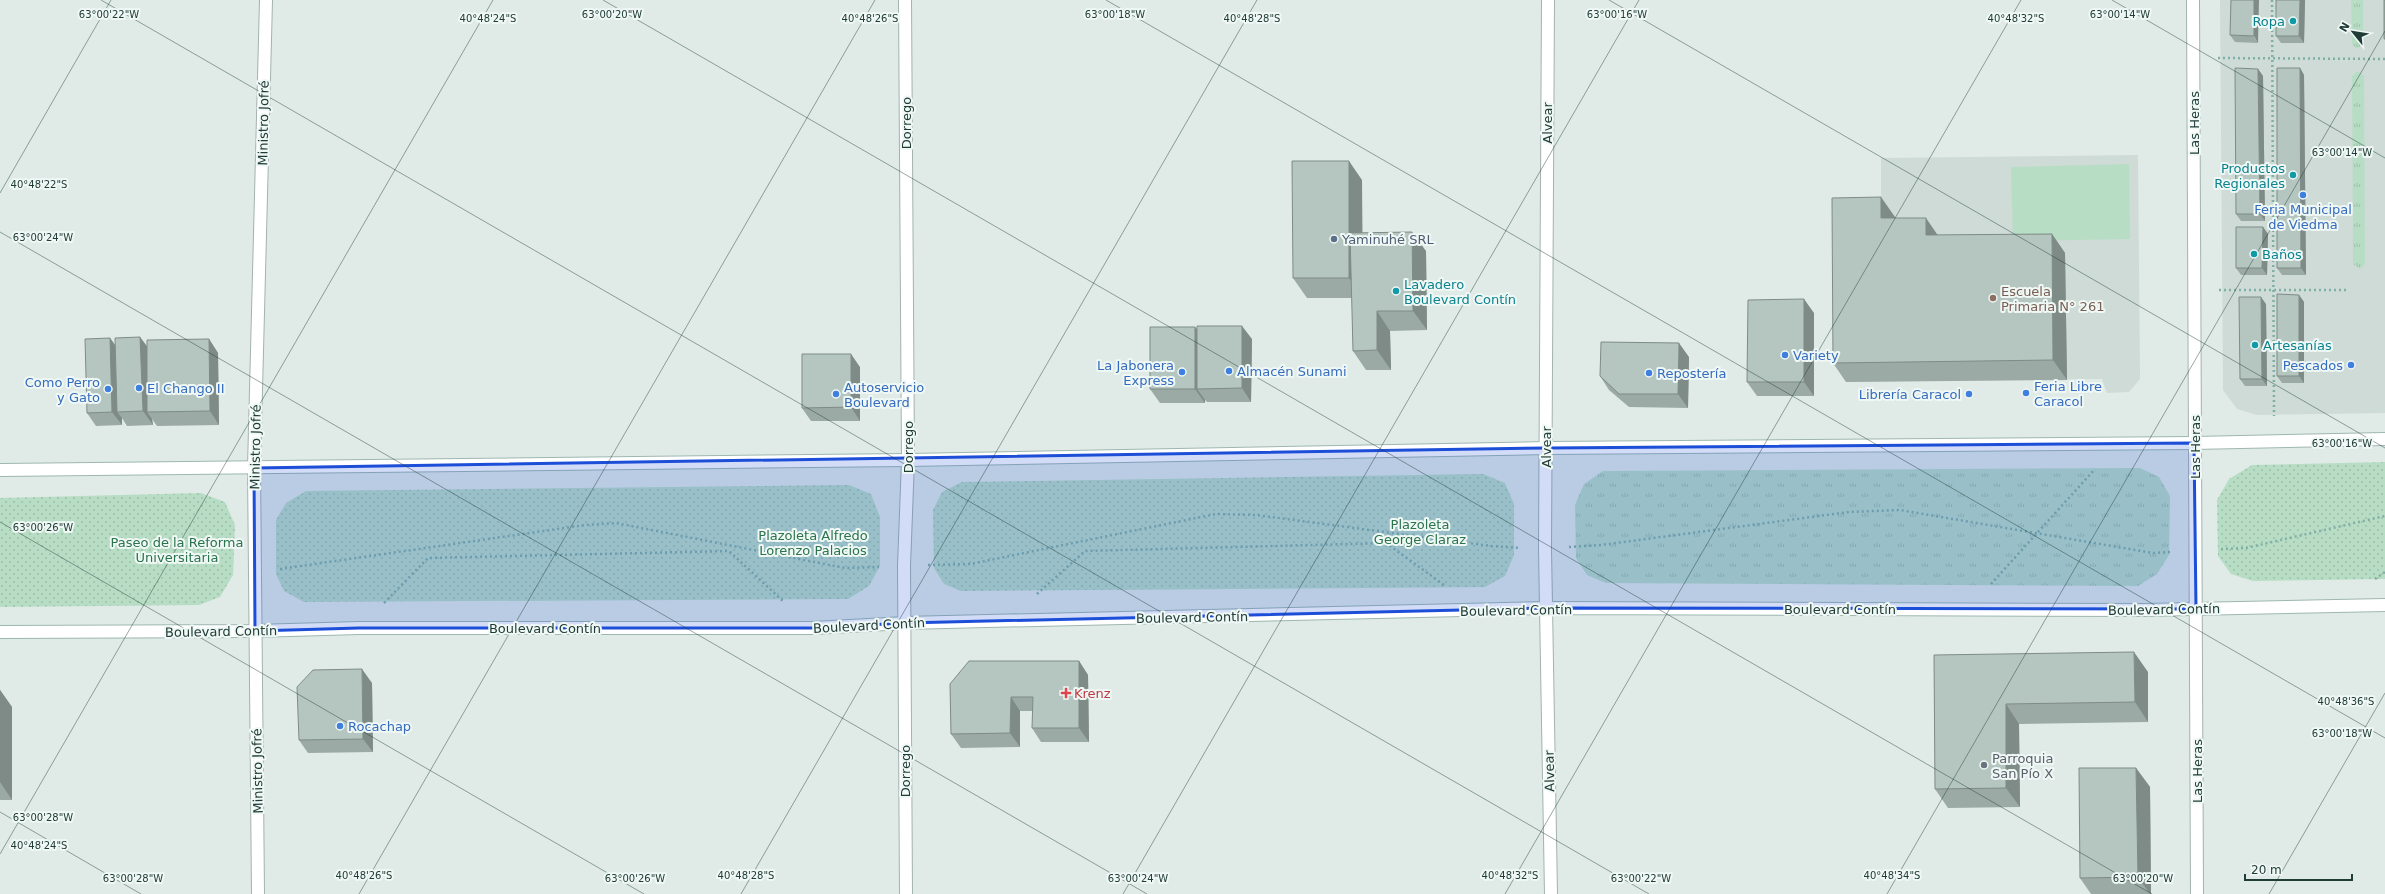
<svg xmlns="http://www.w3.org/2000/svg" width="2385" height="894" viewBox="0 0 2385 894" font-family="'DejaVu Sans',sans-serif">
<style>
.built{fill:#cedbd6}
.grass{fill:url(#grass-tufts)}
.park{fill:url(#park-dots)}
.garden{fill:#b8ddc5}
.lines{fill:none;stroke-linecap:round;stroke-linejoin:round}
.minor-casing{stroke:#a3b3af;stroke-width:14}
.secondary-casing{stroke:#9eb7b0;stroke-width:14}
.path{stroke:#80afa5;stroke-width:2.5;stroke-dasharray:2 3;stroke-linecap:butt}
.minor{stroke:#fff;stroke-width:12}
.secondary{stroke:#fff;stroke-width:12}
.wall{fill:#9caaa5}
.shaded-wall{fill:#7f8b86}
.building{fill:#b5c6c0;stroke:#7f8b86}
.marked{fill:#1d4ed8;fill-opacity:0.2;stroke:#1d4ed8;stroke-width:3;stroke-linejoin:round}
.ticks{fill:none;stroke:#203c37;stroke-width:1;stroke-opacity:0.45}
.culture-dot{fill:#0f9aa8;stroke:#f0f8f5;stroke-width:1.5}
.shop-dot{fill:#3f7fe0;stroke:#f0f8f5;stroke-width:1.5}
.service-dot{fill:#5c6f8a;stroke:#f0f8f5;stroke-width:1.5}
.education-dot{fill:#8d6e63;stroke:#f0f8f5;stroke-width:1.5}
.health-dot{fill:#e0444e;stroke:#f0f8f5;stroke-width:1.5}
.worship-dot{fill:#6b7280;stroke:#f0f8f5;stroke-width:1.5}
.labels{text-anchor:middle;stroke-width:4;stroke-linejoin:round;paint-order:stroke}
.culture-label{font-size:13px;fill:#0d838f;stroke:#f0f8f5;text-anchor:start}
.street-label{font-size:13px;fill:#203c37;stroke:#f0f8f5}
.shop-label{font-size:13px;fill:#366cbe;stroke:#f0f8f5;text-anchor:start}
.service-label{font-size:13px;fill:#4e5e75;stroke:#f0f8f5;text-anchor:start}
.education-label{font-size:13px;fill:#785e54;stroke:#f0f8f5;text-anchor:start}
.park-label{font-size:13px;fill:#2a734d;stroke:#f0f8f5}
.health-label{font-size:13px;fill:#be3a42;stroke:#f0f8f5;text-anchor:start}
.worship-label{font-size:13px;fill:#5b616d;stroke:#f0f8f5;text-anchor:start}
.ticks-label{font-size:10px;text-anchor:middle;fill:#203c37;stroke:#f0f8f5;stroke-width:4;stroke-linejoin:round;paint-order:stroke}
</style>
<defs>
<pattern id="grass-tufts" width="24" height="20" patternUnits="userSpaceOnUse"><rect width="24" height="20" fill="#b8ddc5"/><path d="M3 7l-1-3M5 7V3M7 7l1-3M15 17l-1-3M17 17v-4M19 17l1-3" fill="none" stroke="#9ebfaa"/></pattern>
<pattern id="park-dots" width="8" height="8" patternUnits="userSpaceOnUse"><rect width="8" height="8" fill="#b8ddc5"/><path d="M2 2h.1M6 6h.1" fill="none" stroke="#9ebfaa" stroke-width="1.8" stroke-linecap="round"/></pattern>
</defs>
<rect width="100%" height="100%" fill="#e0ebe7"/>
<path class="built" d="M 2220,0 L 2385,0 L 2385,413 L 2257,415 L 2237,409 L 2223,390 Z
M 2138,155 L 2140,379 L 2129,392 L 2107,393 L 2102,379 L 1846,382 L 1845,218 L 1881,217 L 1881,158 Z"/>
<path class="grass" d="M 2351,0 L 2363,0 L 2363,44 L 2357,49 L 2352,44 Z
M 2358,71 L 2364,76 L 2365,264 L 2360,269 L 2353,264 L 2352,76 Z
M 2140,468 L 2159,477 L 2170,496 L 2169,555 L 2157,574 L 2138,586 L 1606,583 L 1587,575 L 1576,558 L 1575,505 L 1584,484 L 1603,471 Z"/>
<path class="park" d="M 2385,462 L 2385,579 L 2253,581 L 2231,574 L 2218,556 L 2217,500 L 2229,479 L 2252,465 Z
M 1483,474 L 1505,483 L 1514,504 L 1514,555 L 1505,576 L 1485,587 L 961,591 L 944,584 L 934,568 L 933,510 L 942,492 L 962,482 Z
M 849,485 L 871,494 L 880,517 L 880,566 L 869,586 L 848,599 L 304,602 L 284,591 L 276,574 L 276,520 L 286,503 L 306,491 Z
M 201,493 L 225,502 L 235,525 L 233,575 L 220,597 L 199,605 L 0,607 L 0,498 Z"/>
<path class="garden" d="M 2129,164 L 2130,239 L 2013,241 L 2011,167 Z"/>
<g class="lines">
<defs>
<path id="minor" d="M 905,0 L 908,460 L 904,566 L 906,894
M 1548,0 L 1545,549 L 1551,894
M 2193,0 L 2197,894
M 258,894 L 254,468 L 266,0"/>
<path id="secondary" d="M 0,470 L 908,460 L 1547,448 L 2194,443 L 2385,439
M 0,632 L 255,631 L 359,628 L 813,628 L 905,623 L 1546,608 L 2144,610 L 2385,605"/>
</defs>
<use href="#minor" class="minor-casing"/>
<use href="#secondary" class="secondary-casing"/>
<path class="path" d="M 2272,0 L 2274,416
M 2218,58 L 2385,59
M 2219,290 L 2346,290
M 1569,547 L 1601,545 L 1849,512 L 1900,510 L 2153,553 L 2170,552
M 2221,549 L 2246,548 L 2385,516
M 928,565 L 970,564 L 1216,514 L 1256,515 L 1491,546 L 1520,548
M 280,569 L 585,525 L 616,523 L 845,568 L 879,567
M 2375,579 L 2385,572
M 1991,584 L 2095,469
M 1037,594 L 1085,551 L 1386,543 L 1444,585
M 384,603 L 428,558 L 729,551 L 784,602"/>
<use href="#minor" class="minor"/>
<use href="#secondary" class="secondary"/>
</g>
<path class="wall" d="M 2231,0 L 2258,43 L 2235,42 L 2230,35 Z
M 2276,0 L 2305,0 L 2304,43 L 2281,43 L 2276,36 Z
M 2300,68 L 2304,75 L 2306,275 L 2282,275 L 2277,268 Z
M 2258,69 L 2263,76 L 2265,221 L 2241,221 L 2236,214 Z
M 1362,180 L 1362,233 L 1426,251 L 1427,330 L 1390,331 L 1391,370 L 1366,370 L 1353,351 L 1352,298 L 1307,298 L 1293,278 Z
M 1895,217 L 1895,218 L 1938,235 L 2052,234 L 2065,253 L 2067,380 L 1846,382 L 1833,363 Z
M 2263,227 L 2268,234 L 2267,275 L 2241,275 L 2236,268 Z
M 2299,295 L 2304,302 L 2304,383 L 2282,383 L 2277,376 Z
M 2266,304 L 2267,386 L 2245,386 L 2240,379 Z
M 1814,313 L 1814,396 L 1757,396 L 1747,382 Z
M 1195,327 L 1197,329 L 1252,339 L 1251,402 L 1207,402 L 1205,400 L 1205,403 L 1160,403 L 1150,389 Z
M 140,337 L 147,346 L 209,339 L 218,353 L 219,425 L 157,426 L 152,419 L 153,425 L 127,426 L 122,418 L 122,425 L 96,426 L 87,413 L 110,338 L 115,345 Z
M 1689,357 L 1688,408 L 1629,407 L 1609,390 L 1600,376 Z
M 860,367 L 860,421 L 811,421 L 802,408 Z
M 1934,655 L 2148,672 L 2148,722 L 2019,724 L 2020,807 L 1948,808 L 1935,789 Z
M 1079,661 L 1088,675 L 1089,742 L 1041,742 L 1032,728 L 1033,711 L 1020,711 L 1020,747 L 961,748 L 951,734 L 950,684 Z
M 372,683 L 373,752 L 308,753 L 299,740 Z
M 0,690 L 12,707 L 12,800 L 0,800 Z
M 2136,768 L 2150,787 L 2151,894 L 2091,894 L 2080,878 Z"/>
<path class="shaded-wall" d="M 2254,0 L 2259,0 L 2258,43 L 2254,36 Z
M 2300,0 L 2305,0 L 2304,43 L 2299,36 Z
M 2300,68 L 2304,75 L 2306,275 L 2301,268 Z
M 2258,69 L 2263,76 L 2265,221 L 2260,214 Z
M 1349,161 L 1362,180 L 1363,297 L 1349,278 Z
M 1881,197 L 1895,217 L 1895,238 L 1881,218 Z
M 1926,218 L 1939,237 L 1926,235 Z
M 2263,227 L 2268,234 L 2267,275 L 2262,268 Z
M 1412,232 L 1426,251 L 1427,330 L 1413,311 Z
M 2052,234 L 2065,253 L 2067,380 L 2053,360 Z
M 2299,295 L 2304,302 L 2304,383 L 2299,376 Z
M 2261,297 L 2266,304 L 2267,386 L 2262,379 Z
M 1804,299 L 1814,313 L 1814,396 L 1804,382 Z
M 1377,311 L 1390,331 L 1391,370 L 1377,350 Z
M 1242,326 L 1252,339 L 1251,402 L 1242,388 Z
M 1195,327 L 1205,341 L 1197,389 L 1205,400 L 1205,403 L 1195,389 Z
M 140,337 L 150,351 L 147,412 L 152,419 L 153,425 L 143,411 Z
M 110,338 L 120,352 L 117,412 L 122,418 L 122,425 L 112,412 Z
M 209,339 L 218,353 L 219,425 L 210,411 Z
M 1679,343 L 1689,357 L 1688,408 L 1678,394 Z
M 851,354 L 860,367 L 860,421 L 851,407 Z
M 2134,652 L 2148,672 L 2148,722 L 2135,702 Z
M 1079,661 L 1088,675 L 1089,742 L 1079,728 Z
M 362,669 L 372,683 L 373,752 L 363,739 Z
M 0,690 L 12,707 L 12,800 L 0,782 Z
M 1011,697 L 1020,711 L 1020,747 L 1010,733 Z
M 2006,704 L 2019,724 L 2020,807 L 2006,788 Z
M 2136,768 L 2150,787 L 2151,894 L 2150,894 L 2138,877 Z"/>
<path class="building" d="M 2231,0 L 2254,0 L 2254,36 L 2230,35 Z
M 2276,0 L 2300,0 L 2299,36 L 2276,36 Z
M 2384,0 L 2385,0 L 2385,39 L 2384,39 Z
M 2235,68 L 2258,69 L 2260,214 L 2236,214 Z
M 2277,68 L 2300,68 L 2301,268 L 2277,268 Z
M 1292,161 L 1349,161 L 1349,278 L 1293,278 Z
M 1881,197 L 1881,218 L 1926,218 L 1926,235 L 2052,234 L 2053,360 L 1833,363 L 1832,198 Z
M 2236,227 L 2263,227 L 2262,268 L 2236,268 Z
M 1412,232 L 1413,311 L 1377,311 L 1377,350 L 1353,351 L 1350,233 Z
M 2277,294 L 2299,295 L 2299,376 L 2277,376 Z
M 2239,297 L 2261,297 L 2262,379 L 2240,379 Z
M 1804,299 L 1804,382 L 1747,382 L 1748,300 Z
M 1197,326 L 1242,326 L 1242,388 L 1197,389 Z
M 1150,327 L 1195,327 L 1195,389 L 1150,389 Z
M 140,337 L 143,411 L 117,412 L 115,338 Z
M 110,338 L 112,412 L 87,413 L 85,339 Z
M 209,339 L 210,411 L 147,412 L 147,340 Z
M 1601,342 L 1679,343 L 1678,394 L 1619,394 L 1600,376 Z
M 802,354 L 851,354 L 851,407 L 802,408 Z
M 2134,652 L 2135,702 L 2006,704 L 2006,788 L 1935,789 L 1934,655 Z
M 969,661 L 1079,661 L 1079,728 L 1032,728 L 1033,697 L 1011,697 L 1010,733 L 951,734 L 950,684 Z
M 362,669 L 363,739 L 299,740 L 297,687 L 313,670 Z
M 2079,768 L 2136,768 L 2138,877 L 2080,878 Z"/>
<path class="marked" d="M 2194,443 L 2196,609 L 1546,608 L 905,623 L 813,628 L 359,628 L 255,631 L 254,468 L 1547,448 Z"/>
<path class="ticks" d="M 101,0 L 1649,894M 603,0 L 2152,894M 1106,0 L 2385,738M 1609,0 L 2385,448M 2112,0 L 2385,158M 0,193 L 111,0M 0,232 L 1147,894M 0,522 L 644,894M 0,812 L 141,894M 0,854 L 493,0M 359,894 L 875,0M 741,894 L 1257,0M 1123,894 L 1639,0M 1505,894 L 2021,0M 1887,894 L 2385,31M 2269,894 L 2385,693"/>
<g class="culture-dot">
<circle cx="2293" cy="21" r="4"/>
<circle cx="2293" cy="175" r="4"/>
<circle cx="2254" cy="254" r="4"/>
<circle cx="1396" cy="291" r="4"/>
<circle cx="2255" cy="345" r="4"/>
</g>
<g class="shop-dot">
<circle cx="2303" cy="195" r="4"/>
<circle cx="1785" cy="355" r="4"/>
<circle cx="2351" cy="365" r="4"/>
<circle cx="1229" cy="371" r="4"/>
<circle cx="1182" cy="372" r="4"/>
<circle cx="1649" cy="373" r="4"/>
<circle cx="139" cy="388" r="4"/>
<circle cx="108" cy="389" r="4"/>
<circle cx="2026" cy="393" r="4"/>
<circle cx="836" cy="394" r="4"/>
<circle cx="1969" cy="394" r="4"/>
<circle cx="340" cy="726" r="4"/>
</g>
<circle class="service-dot" cx="1334" cy="239" r="4"/>
<circle class="education-dot" cx="1993" cy="298" r="4"/>
<path class="health-dot" d="M1064 687h4v4h4v4h-4v4h-4v-4h-4v-4h4z"/>
<circle class="worship-dot" cx="1984" cy="765" r="4"/>
<g class="labels">
<g class="culture-label">
<text x="2285" y="26" text-anchor="end">Ropa</text>
<text x="2285" y="173" text-anchor="end">Productos<tspan x="2285" dy="15">Regionales</tspan></text>
<text x="2262" y="259">Baños</text>
<text x="1404" y="289">Lavadero<tspan x="1404" dy="15">Boulevard Contín</tspan></text>
<text x="2263" y="350">Artesanías</text>
</g>
<g class="street-label">
<text transform="translate(263 123) rotate(-89)" y="5">Ministro Jofré</text>
<text transform="translate(906 123) rotate(-90)" y="5">Dorrego</text>
<text transform="translate(1547 123) rotate(-90)" y="5">Alvear</text>
<text transform="translate(2194 123) rotate(-90)" y="5">Las Heras</text>
<text transform="translate(255 447) rotate(-89)" y="5">Ministro Jofré</text>
<text transform="translate(908 447) rotate(-90)" y="5">Dorrego</text>
<text transform="translate(1546 447) rotate(-90)" y="5">Alvear</text>
<text transform="translate(2195 447) rotate(-90)" y="5">Las Heras</text>
<text x="1840" y="614">Boulevard Contín</text>
<text transform="translate(2164 609) rotate(-1)" y="5">Boulevard Contín</text>
<text transform="translate(1516 610) rotate(-1)" y="5">Boulevard Contín</text>
<text transform="translate(1192 617) rotate(-1)" y="5">Boulevard Contín</text>
<text transform="translate(869 625) rotate(-3)" y="5">Boulevard Contín</text>
<text x="545" y="633">Boulevard Contín</text>
<text transform="translate(221 631) rotate(-1)" y="5">Boulevard Contín</text>
<text transform="translate(257 771) rotate(-91)" y="5">Ministro Jofré</text>
<text transform="translate(905 771) rotate(-90)" y="5">Dorrego</text>
<text transform="translate(1549 771) rotate(-91)" y="5">Alvear</text>
<text transform="translate(2197 771) rotate(-90)" y="5">Las Heras</text>
</g>
<g class="shop-label">
<text x="2303" y="214" text-anchor="middle">Feria Municipal<tspan x="2303" dy="15">de Viedma</tspan></text>
<text x="1793" y="360">Variety</text>
<text x="1174" y="370" text-anchor="end">La Jabonera<tspan x="1174" dy="15">Express</tspan></text>
<text x="2343" y="370" text-anchor="end">Pescados</text>
<text x="1237" y="376">Almacén Sunami</text>
<text x="1657" y="378">Repostería</text>
<text x="100" y="387" text-anchor="end">Como Perro<tspan x="100" dy="15">y Gato</tspan></text>
<text x="2034" y="391">Feria Libre<tspan x="2034" dy="15">Caracol</tspan></text>
<text x="844" y="392">Autoservicio<tspan x="844" dy="15">Boulevard</tspan></text>
<text x="147" y="393">El Chango II</text>
<text x="1961" y="399" text-anchor="end">Librería Caracol</text>
<text x="348" y="731">Rocachap</text>
</g>
<g class="service-label">
<text x="1342" y="244">Yaminuhé SRL</text>
</g>
<g class="education-label">
<text x="2001" y="296">Escuela<tspan x="2001" dy="15">Primaria N° 261</tspan></text>
</g>
<g class="park-label">
<text x="1420" y="529">Plazoleta<tspan x="1420" dy="15">George Claraz</tspan></text>
<text x="813" y="540">Plazoleta Alfredo<tspan x="813" dy="15">Lorenzo Palacios</tspan></text>
<text x="177" y="547">Paseo de la Reforma<tspan x="177" dy="15">Universitaria</tspan></text>
</g>
<g class="health-label">
<text x="1074" y="698">Krenz</text>
</g>
<g class="worship-label">
<text x="1992" y="763">Parroquia<tspan x="1992" dy="15">San Pío X</tspan></text>
</g>
</g>
<g class="ticks-label">
<text x="109" y="18">63°00'22"W</text>
<text x="612" y="18">63°00'20"W</text>
<text x="1115" y="18">63°00'18"W</text>
<text x="1617" y="18">63°00'16"W</text>
<text x="2120" y="18">63°00'14"W</text>
<text x="488" y="22">40°48'24"S</text>
<text x="870" y="22">40°48'26"S</text>
<text x="1252" y="22">40°48'28"S</text>
<text x="2016" y="22">40°48'32"S</text>
<text x="2342" y="156">63°00'14"W</text>
<text x="39" y="188">40°48'22"S</text>
<text x="43" y="241">63°00'24"W</text>
<text x="2342" y="447">63°00'16"W</text>
<text x="43" y="531">63°00'26"W</text>
<text x="2346" y="705">40°48'36"S</text>
<text x="2342" y="737">63°00'18"W</text>
<text x="43" y="821">63°00'28"W</text>
<text x="39" y="849">40°48'24"S</text>
<text x="364" y="879">40°48'26"S</text>
<text x="746" y="879">40°48'28"S</text>
<text x="1510" y="879">40°48'32"S</text>
<text x="1892" y="879">40°48'34"S</text>
<text x="133" y="882">63°00'28"W</text>
<text x="635" y="882">63°00'26"W</text>
<text x="1138" y="882">63°00'24"W</text>
<text x="1641" y="882">63°00'22"W</text>
<text x="2143" y="882">63°00'20"W</text>
</g>
<g transform="translate(2353 32) rotate(300)" stroke="#f0f8f5" stroke-width="3" paint-order="stroke">
<path d="M0-3L7 15L0 10L-7 15Z" fill="#203c37"/>
<text y="-6" font-size="11" font-weight="bold" text-anchor="middle" fill="#203c37">N</text>
</g>
<path d="M2245 874v6h107v-6" fill="none" stroke="#203c37" stroke-width="2"/>
<text x="2251" y="874" font-size="12" fill="#203c37" stroke="#f0f8f5" stroke-width="3" paint-order="stroke">20 m</text>
</svg>
